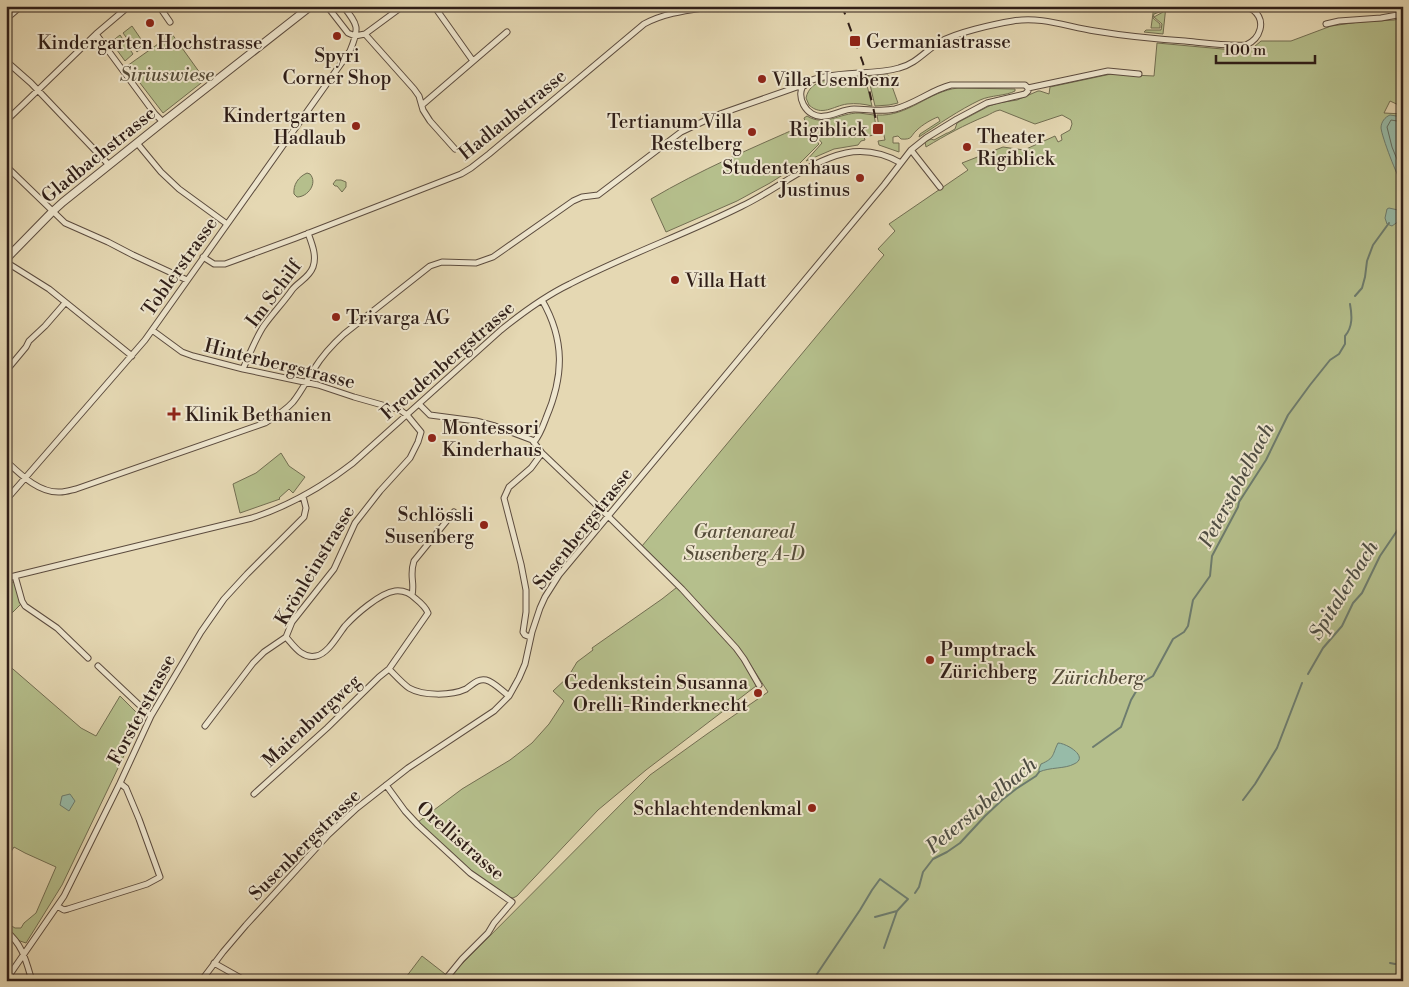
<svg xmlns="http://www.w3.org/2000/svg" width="1409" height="987" viewBox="0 0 1409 987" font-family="'Libre Bodoni',serif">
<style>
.green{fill:#b5bf8c;stroke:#726e52}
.water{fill:#97bba8;stroke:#6d7c6e}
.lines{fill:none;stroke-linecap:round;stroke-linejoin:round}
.shore{stroke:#636c60;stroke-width:1}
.stream{stroke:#6d7c6e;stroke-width:2}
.minor-casing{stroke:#5c4c3f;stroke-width:7}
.tertiary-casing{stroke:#5c4c3f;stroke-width:9}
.minor{stroke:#eee6ce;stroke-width:5}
.tertiary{stroke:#eee6ce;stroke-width:7}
.rail{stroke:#2f1e18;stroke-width:2;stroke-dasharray:9 9;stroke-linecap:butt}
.poi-dot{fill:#8f2418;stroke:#eee6ce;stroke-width:2}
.labels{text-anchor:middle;stroke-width:4;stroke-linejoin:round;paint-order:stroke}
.poi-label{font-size:19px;fill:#2f1e18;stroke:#eee6ce;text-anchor:start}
.park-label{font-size:19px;font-style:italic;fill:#574e3b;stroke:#eee6ce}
.street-label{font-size:19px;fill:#2f1e18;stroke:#eee6ce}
.water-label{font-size:20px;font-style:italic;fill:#4e4d43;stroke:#eee6ce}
</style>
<rect width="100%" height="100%" fill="#e5d8b3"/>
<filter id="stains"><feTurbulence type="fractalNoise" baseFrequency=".004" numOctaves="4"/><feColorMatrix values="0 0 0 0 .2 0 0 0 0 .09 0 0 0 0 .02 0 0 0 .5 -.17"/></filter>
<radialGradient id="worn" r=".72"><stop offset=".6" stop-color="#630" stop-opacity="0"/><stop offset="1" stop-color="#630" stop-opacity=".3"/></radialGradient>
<path class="green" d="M 1154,6 L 1159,6 L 1162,8 L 1162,11 L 1154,14 L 1153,18 L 1160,24 L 1160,28 L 1151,28 Z
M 1163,6 L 1166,6 L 1163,34 L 1144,32 L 1146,30 L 1161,30 L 1162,24 L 1154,17 L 1163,12 L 1164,10 Z
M 1403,18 L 1403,107 L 1390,101 L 1384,113 L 1403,114 L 1403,981 L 403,981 L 422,956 L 449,977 L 650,775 L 707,734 L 768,692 L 748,661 L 735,650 L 753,678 L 756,686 L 646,770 L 598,810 L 517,896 L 513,898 L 508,897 L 468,869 L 418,822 L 462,789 L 510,760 L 532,743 L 549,724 L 564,701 L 553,691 L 568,677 L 577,662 L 593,650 L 592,648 L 662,599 L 681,584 L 642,546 L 884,255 L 878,249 L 895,231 L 889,224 L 968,170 L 962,163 L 1003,147 L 1024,150 L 1055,136 L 1058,142 L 1062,140 L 1061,135 L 1070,130 L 1072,124 L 1071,120 L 1062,115 L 1035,124 L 1000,110 C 994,111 991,114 986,116 C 964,125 946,135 926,147 L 925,142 L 931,139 L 934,140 L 947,133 L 948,133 L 955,129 L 957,123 L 989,106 L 998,103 L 1017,100 L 1038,91 L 1040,91 L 1049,94 L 1050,87 L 1111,74 L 1154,76 L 1157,43 L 1244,51 L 1254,47 L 1261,41 L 1291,41 L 1331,26 L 1359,22 L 1394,20 Z
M 132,26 L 145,45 L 137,52 L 123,33 Z
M 172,34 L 205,80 L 163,113 L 127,66 Z
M 120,35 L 133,54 L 125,61 L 111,42 Z
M 888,75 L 898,103 L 889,105 L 875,106 L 868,76 Z
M 846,77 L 865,77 L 872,106 C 864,104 856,103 847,104 C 833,106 822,117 809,105 L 806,98 C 810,79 831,80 846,77 Z
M 958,88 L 1015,89 L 1015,91 C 1006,96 991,95 980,100 C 959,110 939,124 919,137 L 920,134 L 940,121 L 938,117 C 932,119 922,125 917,130 C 910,136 913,140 901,139 L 898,136 L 893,137 L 893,143 L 899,143 L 899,152 L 879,145 L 878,141 L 885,140 L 882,126 L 879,127 L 877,115 C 908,117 929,91 958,88 Z
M 859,113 L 874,115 L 876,126 L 873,127 L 874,135 L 864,137 L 865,140 L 861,141 L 858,145 L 834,149 L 806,161 L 822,143 L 806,124 L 804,118 L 807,116 C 825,127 839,113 859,113 Z
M 804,125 L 819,144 L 797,166 L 770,183 L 737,201 L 666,232 L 651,199 C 700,170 752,148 804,125 Z
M 307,173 L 310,174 C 318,183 308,197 297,197 L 294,194 C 293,185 298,177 307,173 Z
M 336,180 L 341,180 L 346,182 L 346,187 L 342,192 L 337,186 L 335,186 L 333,184 Z
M 281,453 L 289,466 L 305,477 L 293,493 L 289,489 L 279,498 L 280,499 L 240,513 L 233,484 L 256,473 Z
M 13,582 L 15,583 L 21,604 L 6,619 L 6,583 Z
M 6,663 L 81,728 L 96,736 L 120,696 L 142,718 L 62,885 L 26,943 L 20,941 L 7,929 L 8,926 L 10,925 L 15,928 L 21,928 L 24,923 L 36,913 L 56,867 L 25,853 L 14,847 L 6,860 Z"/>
<path class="water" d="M 1390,115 L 1403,117 L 1403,185 C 1397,177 1382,137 1381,128 C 1381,122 1385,117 1390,115 Z
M 1389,208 L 1398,210 L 1401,213 L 1399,221 L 1392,226 L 1387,224 L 1385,218 L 1387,209 Z
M 1058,743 C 1066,743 1090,757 1074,764 C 1065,769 1050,767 1039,772 L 1039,769 L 1041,764 C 1055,758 1052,755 1058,743 Z
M 70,794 L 75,801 L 69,811 L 60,805 L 62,796 Z"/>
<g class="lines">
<path class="shore" d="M 1403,122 L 1391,120 L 1387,127 L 1392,147 L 1403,174"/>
<path class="stream" d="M 1355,296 L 1362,288 L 1365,277 L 1367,261 L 1373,245 L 1389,223
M 1308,674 L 1323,648 L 1342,626 L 1353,603 L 1362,593 L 1380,556 L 1403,522
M 1093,747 L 1121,727 L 1131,700 L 1141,683 L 1153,676 L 1173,639 L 1184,632 L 1188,626 L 1193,600 L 1210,576 L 1212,556 L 1238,507 L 1239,502 L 1266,460 L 1288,415 L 1310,385 L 1330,360 L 1339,354 L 1345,344 L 1345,336 C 1353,327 1352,315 1350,304
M 1243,800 L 1255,784 L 1277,748 L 1302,683
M 915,893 L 919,887 L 923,872 L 933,859 L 947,852 L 960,843 L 985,816 L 1002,800 L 1016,789 L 1036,776 L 1039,772
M 884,948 L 897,911
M 1390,963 L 1395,964
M 814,981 L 817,974 L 860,910 L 872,890 L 880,879 L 908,899 L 897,911 L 875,917"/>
<defs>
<path id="minor" d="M 159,6 L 170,22
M 327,6 L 348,33 L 355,36
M 434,6 L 473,61
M 6,19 L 21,6
M 1326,24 L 1339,21 L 1381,18 L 1403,14
M 96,34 L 155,114 L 163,122
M 365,34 L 403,6
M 355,36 L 365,34 L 414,89 L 419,96 L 423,110 L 430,121 L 455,149
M 6,61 L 31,83 L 109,165
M 1028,88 L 1025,85 L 951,85 C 931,90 915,104 895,109 C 881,112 868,109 854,109 C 844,109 835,115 825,116 C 806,120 793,93 806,83 C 811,80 818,78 824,77 C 849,71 875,75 899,68 C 916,64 926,50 940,42 C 955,33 994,24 1013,21 C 1041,16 1068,27 1095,31 C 1125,36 1155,39 1185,41 C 1205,43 1226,46 1246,45 C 1260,39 1267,21 1253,10 C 1248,7 1243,7 1237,6
M 1028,88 L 1108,71 L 1139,74
M 422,105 L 507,32
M 6,121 L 96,34 L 129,6
M 137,143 L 161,172 L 179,189 L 227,224
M 911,150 L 940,187
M 6,166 L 65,223 L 108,242 L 133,255 L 187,280
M 203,257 L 214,264 L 225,264 L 296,238 L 461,174 L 471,168 L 489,154 L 644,24 C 666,12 691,10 715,6
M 6,262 L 49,289 L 132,356
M 152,330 L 182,352 L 193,356 L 243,369 L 318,385 L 354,397 L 400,410 L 407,415 L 421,432 L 418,442 L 410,458 L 380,491 L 355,523 L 334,569 L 292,622 L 286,637 L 264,652 L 253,663 L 205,726
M 243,369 C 249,355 255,340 263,327 C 272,314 283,303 292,290 C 298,282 309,278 313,267 C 317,256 312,244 308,233
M 6,371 L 26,347 L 29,341 L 45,326 L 65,303
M 419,404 L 430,415 L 476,421 L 495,426 L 532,440 L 542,453 L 608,516 L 682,589 L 736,648 L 744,659 L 759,685
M 534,442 C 540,435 543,426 546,418 C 564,376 565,340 542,300
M 6,461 C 21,475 39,493 60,492 C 66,492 71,490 76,489 L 265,423 C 275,417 285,411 293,402 C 301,392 307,380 314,369 C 322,356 333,344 344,334 L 430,266 L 442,262 L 476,263 L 493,257 L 573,201 L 582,197 L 598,195 L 681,132 L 717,115 L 797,87 L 804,86
M 6,500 L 145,340 L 350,51 C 360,27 358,25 343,6
M 15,576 L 22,601 L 25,606 L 57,628 L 88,658
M 6,578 L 252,518 C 289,506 322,487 353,463 L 501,330 C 522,313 545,296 570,284 C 626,255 686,234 742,206 C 776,190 809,161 846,153 C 866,149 883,153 901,163
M 412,595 C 415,582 409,576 414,561 L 454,512
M 530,637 L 525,635 L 523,632 L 526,612 L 526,590 L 521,564 L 504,498 L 509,487 L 531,468 L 542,453
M 98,666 L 151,716
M 389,669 C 396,676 402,683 409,688 C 423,696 451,696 466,689 C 472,685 478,678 486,680 C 494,682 502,691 509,696
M 386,785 L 405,811 L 418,825 L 470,873 L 512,902 L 494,923 L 488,933 L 462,959 L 444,981
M 254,794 L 327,728 L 379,677 L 389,669 L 428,613 C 426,608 421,603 416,599 C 410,593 404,590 395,591 C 380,593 355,615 345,626 C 338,635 328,654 316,656 C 302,659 294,646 286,637
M 57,906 L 64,910 L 68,909 L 147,884 L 160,877 L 139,819 L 126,788 L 120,783
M 6,931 C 23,945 26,961 32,981
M 214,963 L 246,981
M 6,980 L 64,896 L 120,783 L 151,716 L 201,632 L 224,599 L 247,574 L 304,517 L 306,508 L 303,496
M 201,981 L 223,952 L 246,925 L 328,835 L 357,808 L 408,768 L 494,711 L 509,696 L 519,678 L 525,664 L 532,632 L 540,608 L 545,597 L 559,575 L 884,185 L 911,150 L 926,138 L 957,119 L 987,103 L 1025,94 L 1028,91 L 1028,88"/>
<path id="tertiary" d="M 6,259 L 52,212 L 63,202 L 163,122 L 311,6"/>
</defs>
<use href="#minor" class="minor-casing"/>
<use href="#tertiary" class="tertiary-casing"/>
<use href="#minor" class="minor"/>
<use href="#tertiary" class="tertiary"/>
<path class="rail" d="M 842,6 L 863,63 L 878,129"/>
</g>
<g class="poi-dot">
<circle cx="150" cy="23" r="5"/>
<circle cx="337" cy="36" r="5"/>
<rect x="849" y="35" width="12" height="12" rx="2.5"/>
<circle cx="762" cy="79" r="5"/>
<circle cx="356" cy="126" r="5"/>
<rect x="872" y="123" width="12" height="12" rx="2.5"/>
<circle cx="752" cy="132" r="5"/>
<circle cx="967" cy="147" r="5"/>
<circle cx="860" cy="178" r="5"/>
<circle cx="675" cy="280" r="5"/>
<circle cx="336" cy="317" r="5"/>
<path d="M171.5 406.5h5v5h5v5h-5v5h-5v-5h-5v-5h5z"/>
<circle cx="432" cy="438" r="5"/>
<circle cx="484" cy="525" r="5"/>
<circle cx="930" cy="660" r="5"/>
<circle cx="758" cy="693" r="5"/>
<circle cx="812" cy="808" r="5"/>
</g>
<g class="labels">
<g class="poi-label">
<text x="866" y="48">Germaniastrasse</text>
<text x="150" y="49" text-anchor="middle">Kindergarten Hochstrasse</text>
<text x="337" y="62" text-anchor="middle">Spyri<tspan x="337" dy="22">Corner Shop</tspan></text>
<text x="772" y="86">Villa Usenbenz</text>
<text x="346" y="122" text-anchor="end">Kindertgarten<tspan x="346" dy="22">Hadlaub</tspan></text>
<text x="742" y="128" text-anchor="end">Tertianum Villa<tspan x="742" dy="22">Restelberg</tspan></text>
<text x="867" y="136" text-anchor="end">Rigiblick</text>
<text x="977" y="143">Theater<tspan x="977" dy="22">Rigiblick</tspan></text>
<text x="850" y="174" text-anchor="end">Studentenhaus<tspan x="850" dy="22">Justinus</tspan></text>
<text x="685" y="287">Villa Hatt</text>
<text x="346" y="324">Trivarga AG</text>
<text x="185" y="421">Klinik Bethanien</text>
<text x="442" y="434">Montessori<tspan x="442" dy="22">Kinderhaus</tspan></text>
<text x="474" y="521" text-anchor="end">Schlössli<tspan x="474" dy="22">Susenberg</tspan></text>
<text x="940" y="656">Pumptrack<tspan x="940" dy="22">Zürichberg</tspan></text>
<text x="748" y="689" text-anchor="end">Gedenkstein Susanna<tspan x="748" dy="22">Orelli-Rinderknecht</tspan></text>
<text x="802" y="815" text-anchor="end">Schlachtendenkmal</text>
</g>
<g class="park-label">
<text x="167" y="81">Siriuswiese</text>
<text x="744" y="538">Gartenareal<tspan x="744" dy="22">Susenberg A-D</tspan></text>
<text x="1098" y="684">Zürichberg</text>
</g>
<g class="street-label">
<text transform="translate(512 114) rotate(-39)" y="7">Hadlaubstrasse</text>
<text transform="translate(98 154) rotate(-39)" y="7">Gladbachstrasse</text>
<text transform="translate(179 266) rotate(-55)" y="7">Toblerstrasse</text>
<text transform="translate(273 293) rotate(-53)" y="7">Im Schilf</text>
<text transform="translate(447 360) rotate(-41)" y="7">Freudenbergstrasse</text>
<text transform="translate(280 363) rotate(14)" y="7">Hinterbergstrasse</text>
<text transform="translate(582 528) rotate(-52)" y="7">Susenbergstrasse</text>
<text transform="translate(314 565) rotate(-59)" y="7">Krönleinstrasse</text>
<text transform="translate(141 709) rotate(-62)" y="7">Forsterstrasse</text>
<text transform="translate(311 720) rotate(-43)" y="7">Maienburgweg</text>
<text transform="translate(461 840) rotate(41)" y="7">Orellistrasse</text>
<text transform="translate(304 844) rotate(-45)" y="7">Susenbergstrasse</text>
</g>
<g class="water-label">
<text transform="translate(1236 485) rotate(-62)" y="7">Peterstobelbach</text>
<text transform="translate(1343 590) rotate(-58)" y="7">Spitalerbach</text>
<text transform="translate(981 805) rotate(-40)" y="7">Peterstobelbach</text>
</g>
</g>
<rect width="1409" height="987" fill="none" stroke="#e5d8b3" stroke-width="25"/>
<rect x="8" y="8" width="1394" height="972" fill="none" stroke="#2f1e18" stroke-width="2.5"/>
<rect x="12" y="12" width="1384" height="962" fill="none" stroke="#2f1e18"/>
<path d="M1216 55v8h99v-8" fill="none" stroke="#2f1e18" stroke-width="2.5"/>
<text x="1224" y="55" font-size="15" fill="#2f1e18" stroke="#eee6ce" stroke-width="4" paint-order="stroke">100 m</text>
<rect width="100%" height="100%" filter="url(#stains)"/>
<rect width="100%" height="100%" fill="url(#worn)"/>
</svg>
